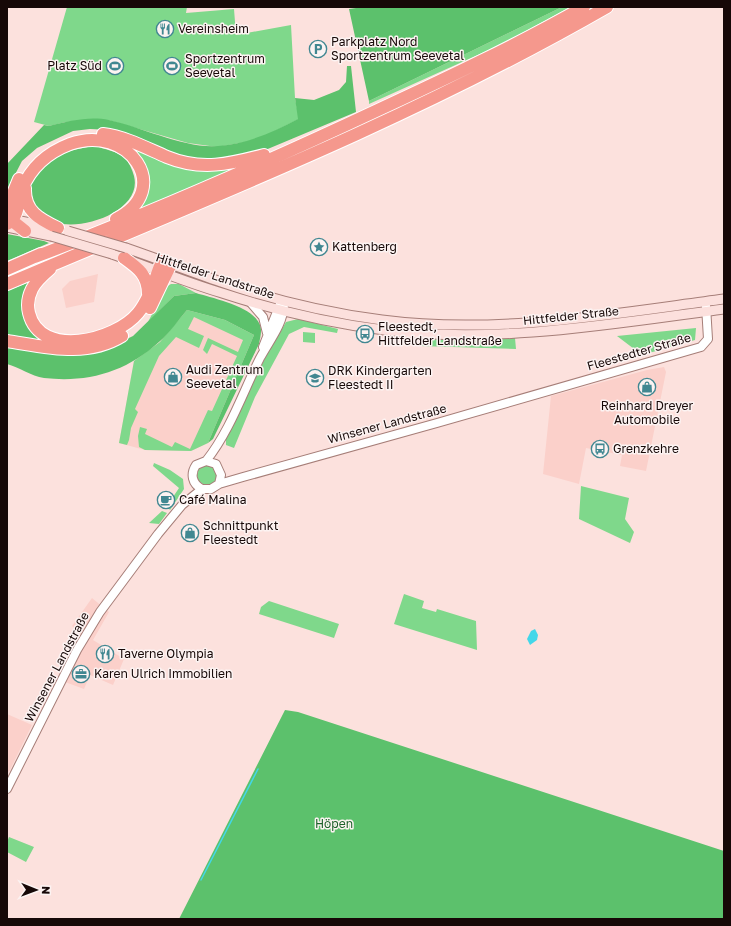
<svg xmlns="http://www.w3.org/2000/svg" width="731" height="926" viewBox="0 0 731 926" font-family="'Golos Text',sans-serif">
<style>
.built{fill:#fbd0ca}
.green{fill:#7fd88b}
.forest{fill:#5cc16c}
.water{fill:#43d7e9}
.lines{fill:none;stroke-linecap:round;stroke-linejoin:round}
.stream{stroke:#43d7e9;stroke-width:1.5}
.tertiary-casing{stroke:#a67e78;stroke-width:10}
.secondary-casing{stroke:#a67e78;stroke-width:11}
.motorway-casing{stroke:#fff;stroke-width:14}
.tertiary{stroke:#fff;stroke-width:8}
.secondary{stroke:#fce0dd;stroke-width:9}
.motorway{stroke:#f5988d;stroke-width:12}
.secondary-bridge-casing{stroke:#a67e78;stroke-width:11;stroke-linecap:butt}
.secondary-bridge{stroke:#fce0dd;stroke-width:9}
.labels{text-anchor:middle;stroke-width:3;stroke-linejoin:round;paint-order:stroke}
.poi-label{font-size:12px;fill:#160807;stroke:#fcf3f2;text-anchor:start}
.street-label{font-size:12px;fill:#160807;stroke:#fcf3f2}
.park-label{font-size:12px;fill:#1d622b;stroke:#fcf3f2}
</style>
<rect width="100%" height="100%" fill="#fce1dd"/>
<path class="built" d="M 98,274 L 94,302 L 66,308 L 62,289 L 70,281 Z
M 187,310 L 254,335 L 208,443 L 191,451 L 145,450 L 119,443 L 134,361 L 160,342 Z
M 664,367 L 666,372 L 646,471 L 620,466 L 622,455 L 586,448 L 579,484 L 543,474 L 551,396 L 647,370 Z
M 92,598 L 109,612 L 93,640 L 124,659 L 113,685 L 90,675 L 84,689 L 65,682 L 87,640 L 72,626 Z
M 7,714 L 32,725 L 10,770 L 7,773 Z"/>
<path class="green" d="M 67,7 L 187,7 L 186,13 L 234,9 L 236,35 L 291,25 L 295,98 L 299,119 L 267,135 L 246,142 L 217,147 L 188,143 L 108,120 L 66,122 L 49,126 L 34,122 Z
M 562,7 L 570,7 L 502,44 L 369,104 L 369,101 Z
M 130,146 L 244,165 L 131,214 L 139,205 L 140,157 Z
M 171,284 L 179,284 L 196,293 L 174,296 L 148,322 L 166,287 Z
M 187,310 L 225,320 L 254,335 L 208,443 L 191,451 L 145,450 L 139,447 L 138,436 L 140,427 L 147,429 L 145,434 L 172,447 L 175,442 L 190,449 L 208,410 L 212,411 L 237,356 L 212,344 L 207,354 L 203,350 L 208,338 L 238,352 L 243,340 L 194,317 L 188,329 L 204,336 L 199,348 L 176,337 L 159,356 L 135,409 L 138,412 L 131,428 L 129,440 L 127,445 L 119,443 L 134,361 L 160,342 Z
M 298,319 L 338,329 L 337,333 L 304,327 L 289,334 L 255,397 L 234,448 L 226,445 L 226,438 L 267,354 L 286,322 Z
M 696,328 L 695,340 L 642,355 L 617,336 Z
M 303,332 L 315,333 L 315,343 L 303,342 Z
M 421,337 L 515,338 L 516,349 L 420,346 Z
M 154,463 L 170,470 L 183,479 L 184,489 L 170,510 L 167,506 L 179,488 L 153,466 Z
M197 475a10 10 0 1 1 20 0a10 10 0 1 1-20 0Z
M 581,486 L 629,498 L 625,519 L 634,532 L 630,543 L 579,519 Z
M 162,511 L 167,513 L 159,524 L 149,523 Z
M 404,594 L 424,601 L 422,608 L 436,612 L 437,609 L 476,621 L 477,650 L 394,624 Z
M 269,601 L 339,624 L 334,638 L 259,614 L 261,607 Z
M 9,837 L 34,847 L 26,862 L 7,852 L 7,842 Z"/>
<path class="forest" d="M 363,7 L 562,7 L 369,101 L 349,9 Z
M 347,66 L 351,66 L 356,112 L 251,156 L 219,161 L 185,159 L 111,130 L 90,129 L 73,131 L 37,148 L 22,161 L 7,190 L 7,164 L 44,125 L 49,126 C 69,121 89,116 109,120 C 141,127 186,149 218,146 C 247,144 273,132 298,119 L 295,98 L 314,100 L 339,90 L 346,82 Z
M 95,146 C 104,149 116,151 124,157 C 129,162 132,169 134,176 C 143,211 81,232 55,222 C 47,218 39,212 32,207 L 29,182 C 48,157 65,150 95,146 Z
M 7,234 L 44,241 L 49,243 L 7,261 Z
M 32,281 L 24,301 L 55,345 L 7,337 L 7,291 Z
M 196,293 C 212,298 251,306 259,323 C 263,329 260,338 259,344 L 213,439 L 208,443 L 254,335 L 225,320 L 187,310 C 178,320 170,333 159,342 C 126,372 88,383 44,378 C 31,376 19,367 7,364 L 7,347 L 70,355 L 102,351 L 133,336 L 174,296 Z
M 285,710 L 298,712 L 724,851 L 724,919 L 179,919 Z"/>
<path class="water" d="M 535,629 L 538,635 L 537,640 L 530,645 L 527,639 L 531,631 Z"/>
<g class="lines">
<path class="stream" d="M 201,880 L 258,769"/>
<defs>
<path id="tertiary" d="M 250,302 L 263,317 L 267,333
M 263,347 L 280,304
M 206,461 C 230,431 243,392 260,358 C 269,341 283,325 284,305
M 219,484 L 221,475 L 216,464 L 206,461 L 196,465 C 190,474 192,484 202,489 L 211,489 L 219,484 L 243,477 L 437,423 L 701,347 L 708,339 L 706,306
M 7,789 L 77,650 L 100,612 L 158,534 L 182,505 L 202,489"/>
<path id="secondary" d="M 10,219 L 51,227
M 7,227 L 51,236
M 126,248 C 158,259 189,271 221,282 C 273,300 328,313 382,320 C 496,335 611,314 724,299
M 112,254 C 149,267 185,282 222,293 C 274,310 329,323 384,330 C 497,344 611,324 724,309"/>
<path id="motorway" d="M 103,134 C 126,137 146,148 167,157 C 201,171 230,164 264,155
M 25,188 C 24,211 39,219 58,228
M 7,208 L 19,179
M 10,214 L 15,223 L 25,231
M 7,224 C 19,218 18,200 22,189 C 31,167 49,152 70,144 C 128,123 175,189 116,219
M 35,257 C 151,213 265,163 378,110 C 447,78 517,45 584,7
M 124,258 C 138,268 148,275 148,294
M 7,269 L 41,254
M 50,269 C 43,275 36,281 32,289 C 28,297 27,305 29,313 C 40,359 115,341 138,313 C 150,298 155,278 162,261
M 7,284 C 210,198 416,117 607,7
M 150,308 L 171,264
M 7,341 C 46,347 86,358 122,336"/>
</defs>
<use href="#tertiary" class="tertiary-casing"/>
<use href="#secondary" class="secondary-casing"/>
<use href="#motorway" class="motorway-casing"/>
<use href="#tertiary" class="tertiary"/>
<use href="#secondary" class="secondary"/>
<use href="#motorway" class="motorway"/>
<defs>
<path id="secondary-bridge" d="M 68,231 L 126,248
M 51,236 L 112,254"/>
</defs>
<use href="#secondary-bridge" class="secondary-bridge-casing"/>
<use href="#secondary-bridge" class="secondary-bridge"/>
</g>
<defs>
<symbol id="restaurant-ring" viewBox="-11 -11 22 22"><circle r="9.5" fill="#fcf3f2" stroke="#418791" stroke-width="1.5"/><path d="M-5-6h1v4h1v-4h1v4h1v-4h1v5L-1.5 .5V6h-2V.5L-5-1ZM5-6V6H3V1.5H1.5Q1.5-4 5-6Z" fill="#418791"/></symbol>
<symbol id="parking-ring" viewBox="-11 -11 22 22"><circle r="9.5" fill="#fcf3f2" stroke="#418791" stroke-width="1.5"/><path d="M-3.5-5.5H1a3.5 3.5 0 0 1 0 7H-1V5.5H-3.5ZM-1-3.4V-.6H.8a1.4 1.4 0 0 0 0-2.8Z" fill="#418791"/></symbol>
<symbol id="stadium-ring" viewBox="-11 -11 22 22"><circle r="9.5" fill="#fcf3f2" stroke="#418791" stroke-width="1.5"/><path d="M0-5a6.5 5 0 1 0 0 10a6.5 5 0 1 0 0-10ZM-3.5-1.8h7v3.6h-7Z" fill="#418791"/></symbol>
<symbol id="sight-ring" viewBox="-11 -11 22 22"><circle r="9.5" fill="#fcf3f2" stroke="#418791" stroke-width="1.5"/><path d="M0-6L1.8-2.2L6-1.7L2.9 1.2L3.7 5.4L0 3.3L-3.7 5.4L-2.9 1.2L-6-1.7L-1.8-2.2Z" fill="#418791"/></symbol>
<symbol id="bus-ring" viewBox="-11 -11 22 22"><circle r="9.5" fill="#fcf3f2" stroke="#418791" stroke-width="1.5"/><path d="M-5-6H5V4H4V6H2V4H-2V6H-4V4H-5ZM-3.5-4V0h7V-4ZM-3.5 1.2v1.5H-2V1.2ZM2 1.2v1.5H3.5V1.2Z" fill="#418791"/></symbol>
<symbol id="shop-ring" viewBox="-11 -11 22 22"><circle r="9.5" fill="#fcf3f2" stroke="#418791" stroke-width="1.5"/><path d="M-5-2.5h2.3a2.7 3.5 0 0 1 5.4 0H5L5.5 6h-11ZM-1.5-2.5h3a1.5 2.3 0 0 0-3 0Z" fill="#418791"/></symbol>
<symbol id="school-ring" viewBox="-11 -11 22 22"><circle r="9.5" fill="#fcf3f2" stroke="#418791" stroke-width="1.5"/><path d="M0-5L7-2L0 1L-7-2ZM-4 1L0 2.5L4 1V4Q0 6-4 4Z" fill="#418791"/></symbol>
<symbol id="cafe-ring" viewBox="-11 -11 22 22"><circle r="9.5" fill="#fcf3f2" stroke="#418791" stroke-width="1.5"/><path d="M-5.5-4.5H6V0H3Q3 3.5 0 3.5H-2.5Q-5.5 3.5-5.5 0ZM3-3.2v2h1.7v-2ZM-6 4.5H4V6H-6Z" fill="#418791"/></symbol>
<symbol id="office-ring" viewBox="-11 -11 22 22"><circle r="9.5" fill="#fcf3f2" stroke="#418791" stroke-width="1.5"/><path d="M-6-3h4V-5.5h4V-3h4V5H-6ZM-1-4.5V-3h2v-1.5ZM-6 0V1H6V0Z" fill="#418791"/></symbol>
</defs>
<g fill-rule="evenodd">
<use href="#restaurant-ring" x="155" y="19" width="20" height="20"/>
<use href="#parking-ring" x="308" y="39" width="20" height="20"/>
<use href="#stadium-ring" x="105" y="56" width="20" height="20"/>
<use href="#stadium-ring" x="162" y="56" width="20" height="20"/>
<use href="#sight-ring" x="309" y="237" width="20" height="20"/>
<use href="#bus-ring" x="355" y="324" width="20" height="20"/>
<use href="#shop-ring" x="163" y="367" width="20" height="20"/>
<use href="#school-ring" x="305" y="368" width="20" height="20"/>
<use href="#shop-ring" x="637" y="377" width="20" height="20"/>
<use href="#bus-ring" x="590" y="439" width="20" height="20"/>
<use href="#cafe-ring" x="156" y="490" width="20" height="20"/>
<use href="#shop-ring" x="180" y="523" width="20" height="20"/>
<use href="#restaurant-ring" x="95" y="644" width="20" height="20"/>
<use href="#office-ring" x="71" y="664" width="20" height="20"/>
</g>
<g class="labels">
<g class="poi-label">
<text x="178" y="33">Vereinsheim</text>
<text x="331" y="46">Parkplatz Nord<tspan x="331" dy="14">Sportzentrum Seevetal</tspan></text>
<text x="185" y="63">Sportzentrum<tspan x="185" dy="14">Seevetal</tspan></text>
<text x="102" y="70" text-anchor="end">Platz Süd</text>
<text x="332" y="251">Kattenberg</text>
<text x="378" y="331">Fleestedt,<tspan x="378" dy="14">Hittfelder Landstraße</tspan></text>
<text x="186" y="374">Audi Zentrum<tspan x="186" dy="14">Seevetal</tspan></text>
<text x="328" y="375">DRK Kindergarten<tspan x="328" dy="14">Fleestedt II</tspan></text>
<text x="647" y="410" text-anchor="middle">Reinhard Dreyer<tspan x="647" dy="14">Automobile</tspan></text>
<text x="613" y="453">Grenzkehre</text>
<text x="179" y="504">Café Malina</text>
<text x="203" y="530">Schnittpunkt<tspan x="203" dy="14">Fleestedt</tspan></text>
<text x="118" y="658">Taverne Olympia</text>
<text x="94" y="678">Karen Ulrich Immobilien</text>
</g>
<g class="street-label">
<text transform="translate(215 276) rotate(18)" y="4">Hittfelder Landstraße</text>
<text transform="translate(571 316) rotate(-6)" y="4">Hittfelder Straße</text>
<text transform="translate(639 352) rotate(-16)" y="4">Fleestedter Straße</text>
<text transform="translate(387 424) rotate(-15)" y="4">Winsener Landstraße</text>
<text transform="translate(57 667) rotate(-62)" y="4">Winsener Landstraße</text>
</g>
<g class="park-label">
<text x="334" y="828">Höpen</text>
</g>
</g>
<rect width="731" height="926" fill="none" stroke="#160807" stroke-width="16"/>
<g transform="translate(36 890) rotate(91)" stroke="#fcf3f2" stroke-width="3" paint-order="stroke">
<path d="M0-3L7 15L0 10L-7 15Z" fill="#160807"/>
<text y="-6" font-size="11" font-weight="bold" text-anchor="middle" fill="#160807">N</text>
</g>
</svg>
